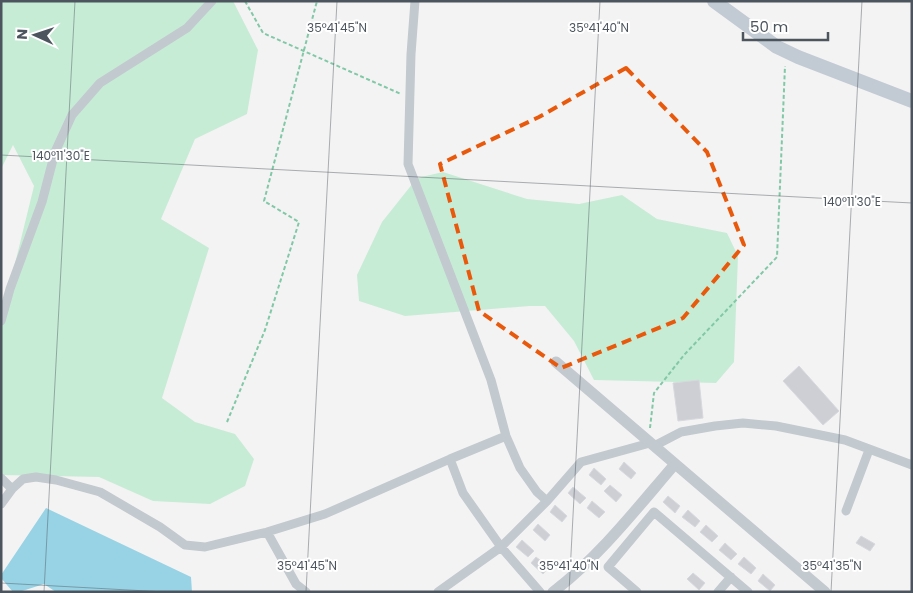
<svg xmlns="http://www.w3.org/2000/svg" width="913" height="593" viewBox="0 0 913 593" font-family="Poppins,sans-serif">
<style>
.green{fill:#c7ecd6}
.water{fill:#98d3e5}
.building{fill:#cdcfd4;stroke:#d7d9dd}
.lines{fill:none;stroke-linecap:round;stroke-linejoin:round}
.path{stroke:#81c8a7;stroke-width:2;stroke-dasharray:4 2.5;stroke-linecap:butt}
.minor{stroke:#c2c9cf;stroke-width:9}
.tertiary{stroke:#c2c9cf;stroke-width:11}
.secondary{stroke:#c2cad4;stroke-width:14}
.marked{fill:none;stroke:#e8590c;stroke-width:4;stroke-dasharray:10 6;stroke-linejoin:round}
.ticks{fill:none;stroke:#4c555e;stroke-width:1;stroke-opacity:0.45}
.ticks-label{font-size:12px;text-anchor:middle;fill:#4c555e;stroke:#fff;stroke-width:4;stroke-linejoin:round;paint-order:stroke}
</style>
<rect width="100%" height="100%" fill="#f4f3f3"/>
<path class="green" d="M 1,1 L 233,1 L 258,50 L 247,114 L 195,139 L 161,219 L 209,248 L 162,398 L 195,422 L 235,434 L 254,459 L 245,486 L 210,504 L 153,501 L 99,477 L 1,475 L 1,311 L 7,296 L 34,186 L 13,145 L 1,169 Z
M 443,172 L 527,199 L 579,204 L 622,195 L 657,219 L 727,233 L 738,256 L 734,362 L 716,383 L 594,380 L 574,341 L 545,306 L 530,306 L 405,316 L 359,301 L 357,275 L 382,222 L 417,178 Z"/>
<path class="water" d="M 46,508 L 191,577 L 192,592 L 56,592 L 44,584 L 19,592 L 13,592 L 1,578 L 1,575 Z"/>
<path class="building" d="M 799,366 L 839,411 L 823,425 L 783,381 Z
M 699,380 L 703,418 L 678,421 L 673,383 Z
M 624,462 L 636,473 L 631,479 L 619,469 Z
M 594,468 L 606,479 L 601,485 L 589,475 Z
M 610,485 L 622,495 L 616,502 L 604,491 Z
M 573,487 L 586,498 L 580,504 L 568,493 Z
M 668,496 L 680,506 L 675,513 L 663,502 Z
M 592,501 L 605,512 L 599,518 L 587,508 Z
M 555,505 L 567,516 L 562,522 L 550,512 Z
M 688,510 L 700,521 L 695,527 L 682,517 Z
M 538,524 L 550,535 L 545,541 L 533,530 Z
M 706,525 L 718,536 L 712,542 L 700,532 Z
M 861,536 L 875,544 L 870,551 L 856,543 Z
M 522,540 L 534,551 L 528,557 L 516,547 Z
M 725,543 L 737,554 L 731,560 L 719,550 Z
M 536,557 L 549,567 L 543,574 L 531,563 Z
M 744,557 L 756,568 L 751,574 L 738,564 Z
M 693,573 L 705,583 L 699,590 L 687,579 Z
M 763,574 L 775,585 L 770,591 L 758,581 Z"/>
<g class="lines">
<path class="path" d="M 245,1 L 263,33 L 401,94
M 227,422 L 265,330 L 299,222 L 264,201 L 317,1
M 650,428 L 654,393 L 684,355 L 777,257 L 785,66"/>
<path class="minor" d="M 415,1 L 411,54 L 408,164 L 491,380 L 506,436 L 520,468 L 537,492 L 547,501
M 1,321 L 10,289 L 42,202 L 55,152 L 72,115 L 100,83 L 187,28 L 212,1
M 654,446 L 681,432 L 715,426 L 743,423 L 776,426 L 845,440 L 912,465
M 450,459 L 463,493 L 501,547 L 540,592
M 1,478 L 12,489
M 1,504 L 12,489 L 23,479 L 36,477 L 56,480 L 100,492 L 160,527 L 185,545 L 205,547 L 267,532 L 325,514 L 450,459 L 506,436
M 846,511 L 869,450
M 267,532 L 296,584 L 306,592
M 438,592 L 501,547 L 547,501 L 581,462 L 650,443
M 637,592 L 608,567 L 654,512 L 748,592
M 718,592 L 731,577"/>
<path class="tertiary" d="M 556,362 L 825,592
M 553,592 C 600,556 637,508 675,464"/>
<path class="secondary" d="M 714,1 L 777,47 L 798,57 L 912,101"/>
</g>
<path class="marked" d="M 626,68 L 707,152 L 744,245 L 683,318 L 561,368 L 479,311 L 440,164 L 539,117 Z"/>
<path class="ticks" d="M 1,155 L 912,203M 1,583 L 165,592M 44,592 L 75,1M 306,592 L 337,1M 569,592 L 600,1M 831,592 L 862,1"/>
<g class="ticks-label">
<text x="337" y="32">35°41'45"N</text>
<text x="599" y="32">35°41'40"N</text>
<text x="61" y="160">140°11'30"E</text>
<text x="852" y="206">140°11'30"E</text>
<text x="307" y="570">35°41'45"N</text>
<text x="569" y="570">35°41'40"N</text>
<text x="832" y="570">35°41'35"N</text>
</g>
<rect width="913" height="593" fill="none" stroke="#4c555e" stroke-width="5"/>
<g transform="translate(35 35) rotate(273)" stroke="#ffffff" stroke-width="4" paint-order="stroke">
<path d="M0-4L9 19L0 12L-9 19Z" fill="#4c555e"/>
<text y="-8" font-size="14" font-weight="bold" text-anchor="middle" fill="#4c555e">N</text>
</g>
<path d="M743 32v8h85v-8" fill="none" stroke="#4c555e" stroke-width="2.5"/>
<text x="750" y="32" font-size="15" fill="#4c555e" stroke="#ffffff" stroke-width="4" paint-order="stroke">50 m</text>
</svg>
